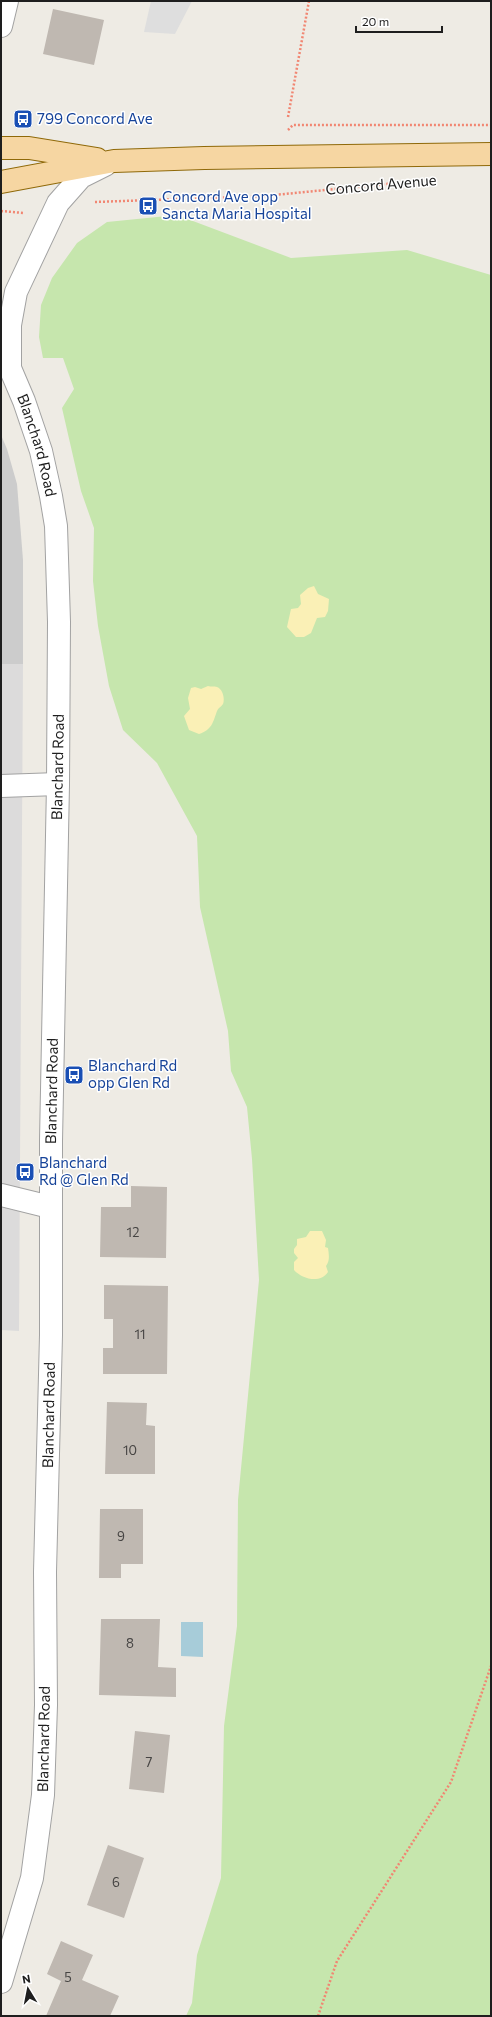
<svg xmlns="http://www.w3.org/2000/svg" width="492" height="2017" viewBox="0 0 492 2017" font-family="Commissioner,sans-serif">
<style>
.residential{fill:#dcdbdb}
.religious{fill:#ccc}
.grass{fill:#c6e6ad}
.sand{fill:#faf0b6}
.parking{fill:#dedede}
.water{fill:#a7ccd9}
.building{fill:#bfb8b1}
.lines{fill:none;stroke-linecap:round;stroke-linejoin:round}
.minor-casing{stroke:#a2a2a2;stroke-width:24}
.tertiary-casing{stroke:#a2a2a2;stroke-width:24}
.primary-casing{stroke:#8f6909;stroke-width:24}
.path{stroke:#f18672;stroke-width:2.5;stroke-dasharray:2 2;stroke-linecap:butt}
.minor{stroke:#fff;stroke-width:22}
.tertiary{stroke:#fff;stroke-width:22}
.primary{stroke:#f6d6a2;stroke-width:22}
.labels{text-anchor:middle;stroke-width:3;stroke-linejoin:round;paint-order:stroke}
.number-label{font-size:13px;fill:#464443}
.transit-label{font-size:15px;fill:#164399;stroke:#fff;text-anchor:start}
.street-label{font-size:15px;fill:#1e1e1e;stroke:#fff}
</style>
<rect width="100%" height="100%" fill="#eeebe4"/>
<path class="residential" d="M 1,664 L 23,664 L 19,1331 L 1,1330 Z"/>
<path class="religious" d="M 1,435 L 7,449 L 17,484 L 23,560 L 23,664 L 1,664 Z"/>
<path class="grass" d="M 177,215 L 291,258 L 407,250 L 491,275 L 491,2016 L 186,2016 L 192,2003 L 197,1955 L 221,1878 L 224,1726 L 237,1626 L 238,1500 L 259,1280 L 252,1159 L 247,1107 L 231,1071 L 228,1031 L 200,907 L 197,836 L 157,763 L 123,730 L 109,686 L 98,626 L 93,581 L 94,528 L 81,491 L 62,408 L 74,389 L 63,358 L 43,358 L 39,337 L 41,305 L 52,278 L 77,243 L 107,222 Z"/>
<path class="sand" d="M 314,586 L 318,594 L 329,599 L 328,611 L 325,617 L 317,618 L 311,633 L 304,637 L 296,637 L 287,627 L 291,609 L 298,608 L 301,604 L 300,595 L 308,588 Z
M 208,686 C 211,687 214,686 217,687 C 223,689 225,699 223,704 C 221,707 218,708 217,711 C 213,722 212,730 199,734 L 189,730 L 184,716 L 190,709 L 188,698 L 191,688 L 195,687 L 201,689 Z
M 310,1231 L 322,1231 L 326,1240 L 325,1247 L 328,1248 C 329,1255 330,1261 326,1266 L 328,1272 C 320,1284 302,1279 294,1270 L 294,1262 L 298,1258 L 294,1253 L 294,1249 L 297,1245 L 297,1239 L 306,1237 Z"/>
<path class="parking" d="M 151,1 L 192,1 L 175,34 L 144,32 Z"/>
<path class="water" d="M 181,1622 L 203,1622 L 203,1657 L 181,1656 Z"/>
<path class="building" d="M 53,9 L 104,20 L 94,65 L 43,54 Z
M 131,1186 L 167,1187 L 166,1258 L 100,1257 L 101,1207 L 131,1207 Z
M 104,1285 L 168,1286 L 167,1374 L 103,1374 L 103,1348 L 113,1348 L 113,1319 L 104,1319 Z
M 107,1402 L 147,1403 L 146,1425 L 155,1426 L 155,1474 L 105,1474 Z
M 100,1509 L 143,1509 L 143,1564 L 121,1564 L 121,1578 L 99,1578 Z
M 101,1619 L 160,1619 L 158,1667 L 176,1668 L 176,1697 L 99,1695 Z
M 135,1731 L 170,1735 L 164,1793 L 129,1789 Z
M 108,1845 L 144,1858 L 124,1918 L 87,1905 Z
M 61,1941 L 93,1955 L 82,1980 L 119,1996 L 110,2016 L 46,2016 L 61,1981 L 47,1974 Z"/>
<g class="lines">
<defs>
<path id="minor" d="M 1,26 L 7,1
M 1,786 L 58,784
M 1,1195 L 50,1207"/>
<g id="tertiary">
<path id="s1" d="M 1,347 L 24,401 L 41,451 L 51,496 L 56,526 L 59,622 L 58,784 L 51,1141 L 51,1335 L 45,1572 L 46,1705 L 43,1795 L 32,1878 L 1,1982"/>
<path d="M 10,365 L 10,325 L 16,292 L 58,203 L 81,177 L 105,165"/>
</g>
<path id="primary" d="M 1,148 L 29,148 L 97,159
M 1,182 L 114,161 L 204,158 L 491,154"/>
</defs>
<use href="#minor" class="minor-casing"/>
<use href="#tertiary" class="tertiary-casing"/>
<use href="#primary" class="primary-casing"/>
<path class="path" d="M 288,117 L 309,1
M 288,130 L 293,125 L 491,125
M 95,202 L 264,196 L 397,183
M 1,211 L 24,213
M 318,2016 L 337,1961 L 451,1782 L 491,1666"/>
<use href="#minor" class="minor"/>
<use href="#tertiary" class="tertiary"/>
<use href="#primary" class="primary"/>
</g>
<defs>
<symbol id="bus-square" viewBox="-11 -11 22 22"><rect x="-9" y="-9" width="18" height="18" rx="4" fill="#1a4fb4" stroke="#fff"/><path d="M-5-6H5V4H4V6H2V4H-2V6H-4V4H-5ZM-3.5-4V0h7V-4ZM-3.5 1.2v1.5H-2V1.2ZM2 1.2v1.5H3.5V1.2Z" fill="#fff"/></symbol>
</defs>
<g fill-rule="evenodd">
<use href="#bus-square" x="12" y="108" width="22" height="22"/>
<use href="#bus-square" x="137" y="195" width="22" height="22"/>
<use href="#bus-square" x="63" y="1064" width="22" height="22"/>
<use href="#bus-square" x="14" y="1161" width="22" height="22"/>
</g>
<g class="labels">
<g class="number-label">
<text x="133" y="1237">12</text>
<text x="140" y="1339">11</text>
<text x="130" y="1455">10</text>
<text x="121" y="1541">9</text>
<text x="130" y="1648">8</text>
<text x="149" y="1767">7</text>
<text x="116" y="1887">6</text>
<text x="68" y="1982">5</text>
</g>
<g class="transit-label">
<text x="37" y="124">799 Concord Ave</text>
<text x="162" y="202">Concord Ave opp<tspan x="162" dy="17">Sancta Maria Hospital</tspan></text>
<text x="88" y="1071">Blanchard Rd<tspan x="88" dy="17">opp Glen Rd</tspan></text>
<text x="39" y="1168">Blanchard<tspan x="39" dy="17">Rd @ Glen Rd</tspan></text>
</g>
<g class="street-label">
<text transform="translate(381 185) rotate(-5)" y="5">Concord Avenue</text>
<text dy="5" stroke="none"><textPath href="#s1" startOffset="105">Blanchard Road</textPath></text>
<text transform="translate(58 767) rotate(-89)" y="5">Blanchard Road</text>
<text transform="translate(52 1091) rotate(-89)" y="5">Blanchard Road</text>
<text transform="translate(49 1415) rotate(-89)" y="5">Blanchard Road</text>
<text transform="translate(44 1739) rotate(-89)" y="5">Blanchard Road</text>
</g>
</g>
<rect width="492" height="2017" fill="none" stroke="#1e1e1e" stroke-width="4"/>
<g transform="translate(28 1989) rotate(350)" stroke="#ffffff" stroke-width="3" paint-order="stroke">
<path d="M0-3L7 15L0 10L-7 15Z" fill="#1e1e1e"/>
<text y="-6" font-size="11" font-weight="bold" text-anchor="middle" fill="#1e1e1e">N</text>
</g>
<path d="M356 26v6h86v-6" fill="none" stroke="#1e1e1e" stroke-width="2"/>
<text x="362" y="26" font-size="12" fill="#1e1e1e" stroke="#ffffff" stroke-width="3" paint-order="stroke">20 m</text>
</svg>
